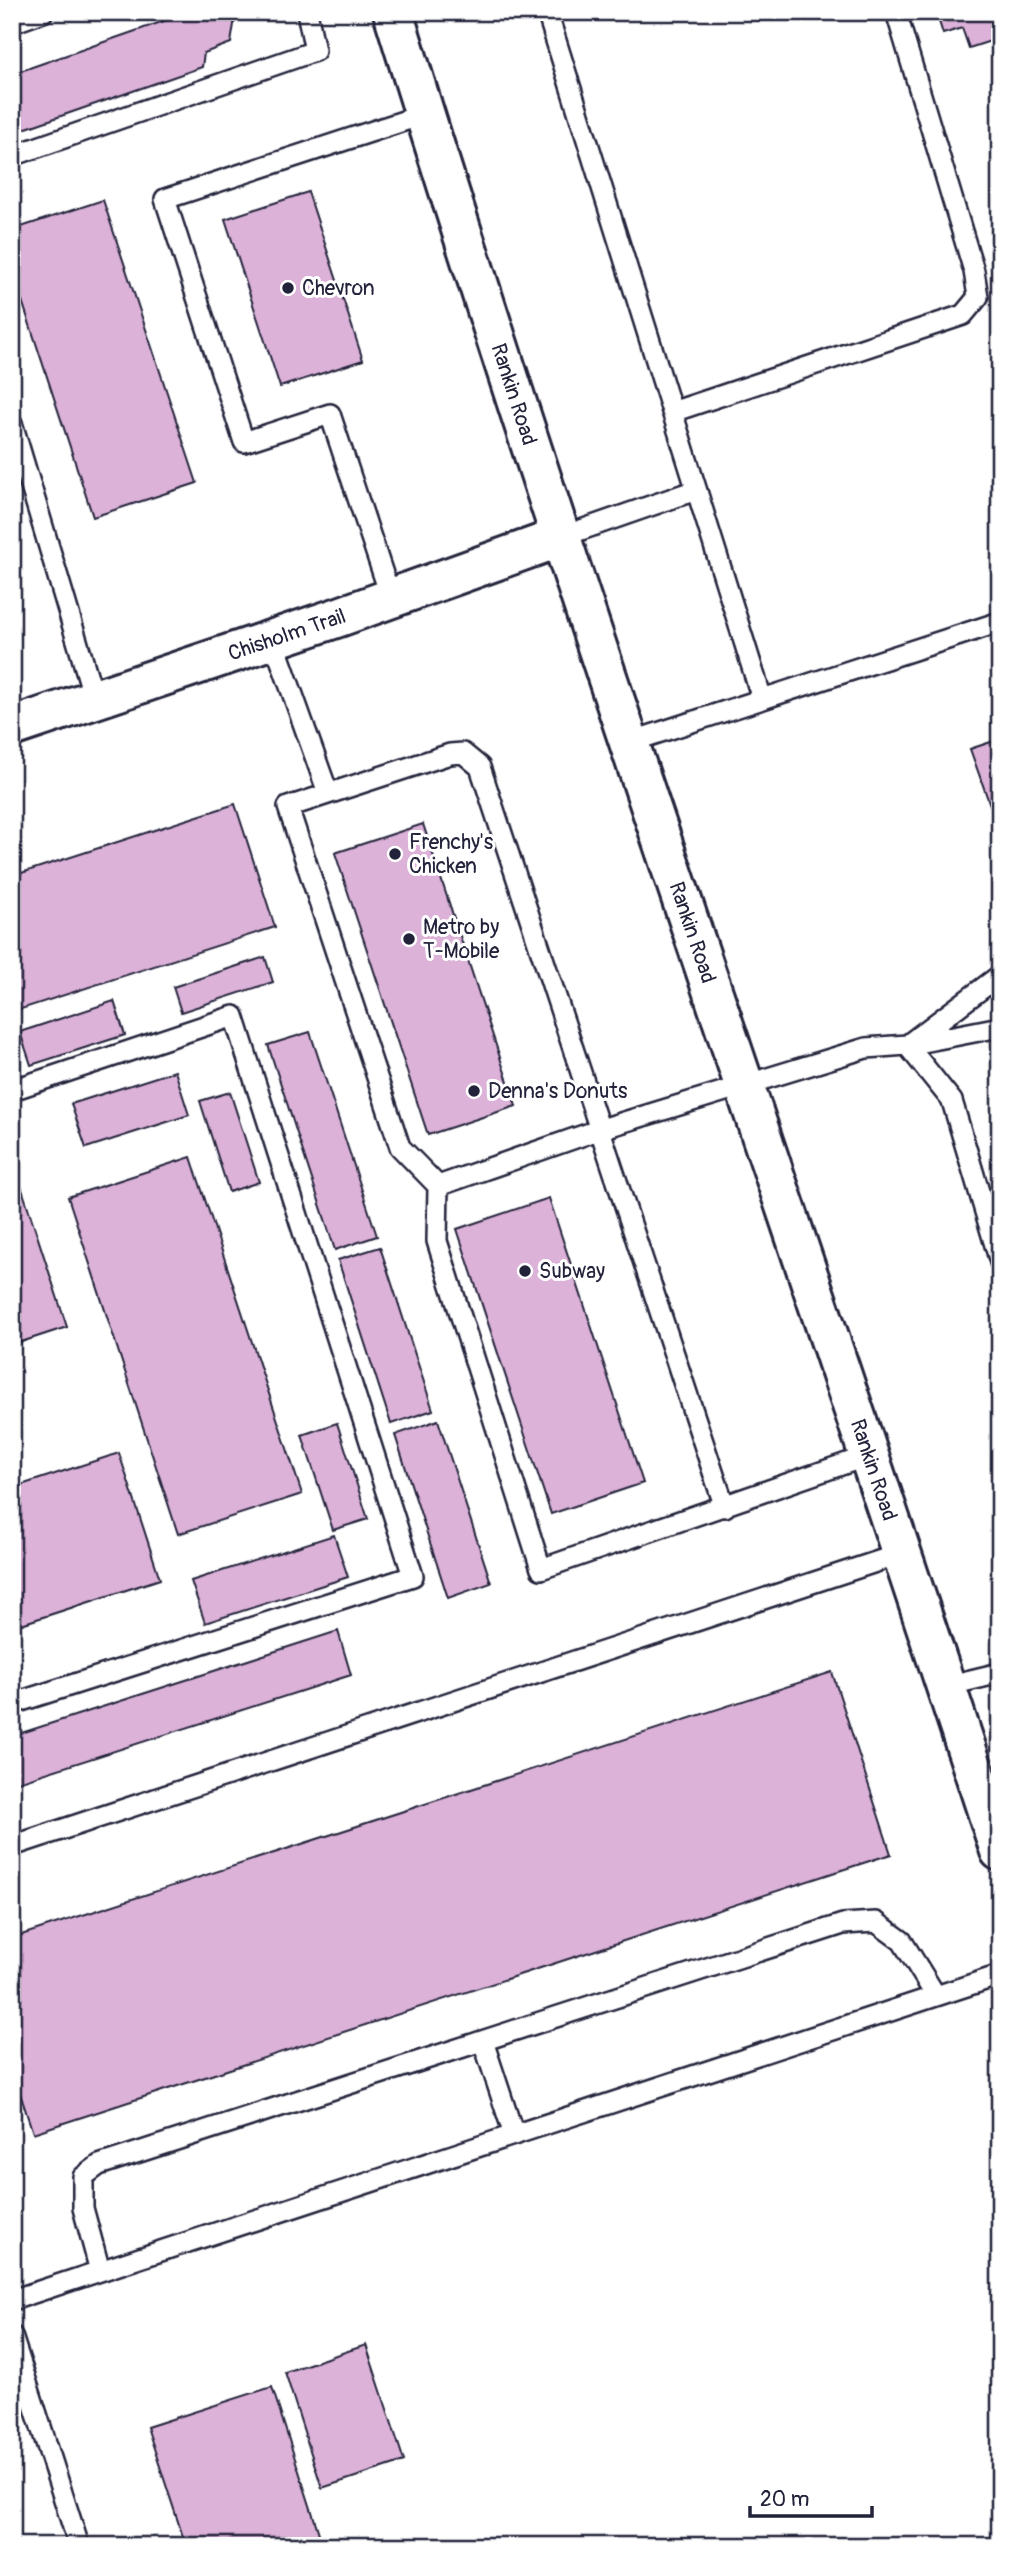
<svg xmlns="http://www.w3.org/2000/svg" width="1012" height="2558" viewBox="0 0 1012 2558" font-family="Pangolin,sans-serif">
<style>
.building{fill:#dcb2d8;stroke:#22223b;stroke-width:2}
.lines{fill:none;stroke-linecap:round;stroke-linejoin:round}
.lane-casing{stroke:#22223b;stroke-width:24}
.secondary-casing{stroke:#22223b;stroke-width:44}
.lane{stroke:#fff;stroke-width:19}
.secondary{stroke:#fff;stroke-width:38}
.poi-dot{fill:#22223b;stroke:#fff;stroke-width:2.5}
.labels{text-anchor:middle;stroke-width:6;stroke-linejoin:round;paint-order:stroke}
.poi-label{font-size:21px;fill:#22223b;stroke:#fff;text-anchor:start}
.street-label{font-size:21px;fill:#22223b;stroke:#fff}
</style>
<rect width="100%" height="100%" fill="#fff"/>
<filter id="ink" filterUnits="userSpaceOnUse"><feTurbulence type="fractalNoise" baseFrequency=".0143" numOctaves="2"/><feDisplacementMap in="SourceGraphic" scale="14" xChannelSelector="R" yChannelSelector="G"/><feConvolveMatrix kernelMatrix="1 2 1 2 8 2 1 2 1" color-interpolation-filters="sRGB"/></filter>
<g filter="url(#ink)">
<path class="building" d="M 190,12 L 210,12 L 209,15 L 236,12 L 231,43 L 204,53 L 202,67 L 12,133 L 12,74 Z
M 936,12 L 1000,12 L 1000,38 L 969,48 L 962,28 L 943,34 Z
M 308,192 L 363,360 L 280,387 L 225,219 Z
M 103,200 L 197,483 L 93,517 L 12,270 L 12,230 Z
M 1000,739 L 1000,833 L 970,749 Z
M 235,804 L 275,927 L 12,1012 L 12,876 Z
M 423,824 L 516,1106 L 428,1135 L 335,853 Z
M 265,957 L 273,982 L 181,1012 L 173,987 Z
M 114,1001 L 125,1035 L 31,1065 L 20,1032 Z
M 310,1032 L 377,1236 L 335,1250 L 268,1045 Z
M 175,1071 L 189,1115 L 86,1148 L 71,1104 Z
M 230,1092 L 259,1182 L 229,1192 L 200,1101 Z
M 191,1157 L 302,1494 L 178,1534 L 68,1197 Z
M 20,1183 L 67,1327 L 12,1345 L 12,1186 Z
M 549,1198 L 643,1483 L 551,1514 L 457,1229 Z
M 380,1247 L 433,1410 L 391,1424 L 338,1260 Z
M 438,1420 L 491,1583 L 448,1598 L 395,1435 Z
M 337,1423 L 368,1519 L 333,1530 L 302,1435 Z
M 119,1453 L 160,1579 L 12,1627 L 12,1488 Z
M 334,1535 L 348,1577 L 205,1623 L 191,1581 Z
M 338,1631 L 351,1675 L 12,1784 L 12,1736 Z
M 832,1672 L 891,1854 L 33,2133 L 12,2069 L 12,1938 Z
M 366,2345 L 404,2461 L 322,2488 L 285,2372 Z
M 272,2387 L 323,2546 L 186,2546 L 147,2427 Z
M 12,2523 L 19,2546 L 12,2546 Z"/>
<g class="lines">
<defs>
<path id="lane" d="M 547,12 L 762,699
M 12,23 L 43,12
M 12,156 L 315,51 L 307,12
M 672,412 L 963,315 L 978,297 L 974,271 L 896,12
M 12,423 L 95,701
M 561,537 L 696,490
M 391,598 L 330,414 L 244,442 L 165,199 L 425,114
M 273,639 L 328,793
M 630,742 L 1000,622
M 911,1042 L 1000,975
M 907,1045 L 952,1101 L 1000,1262
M 12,1090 L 234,1016 L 413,1576 L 12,1704
M 438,1186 L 437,1241 L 541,1569 L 870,1455
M 725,1507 L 716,1481 L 480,767 L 463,753 L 450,754 L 288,807 L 400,1147 L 438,1186 L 601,1129 L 866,1048 L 907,1045 L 1000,1027
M 946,1686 L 1000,1673
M 12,1846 L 903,1553
M 483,2041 L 514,2135
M 100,2271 L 83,2208 L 83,2177 L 99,2165 L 843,1924 L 876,1922 L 902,1941 L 936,1996
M 12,2300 L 1000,1975
M 12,2336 L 79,2546"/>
<g id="secondary">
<path id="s1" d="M 393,12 C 583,629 800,1237 1000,1851"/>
<path id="s2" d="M 12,727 L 339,617 L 561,537"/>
</g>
</defs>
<use href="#lane" class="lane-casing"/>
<use href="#secondary" class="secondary-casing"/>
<use href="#lane" class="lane"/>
<use href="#secondary" class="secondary"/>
</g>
</g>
<g class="poi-dot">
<circle cx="288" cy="288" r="7"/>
<circle cx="395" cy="854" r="7"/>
<circle cx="409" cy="939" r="7"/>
<circle cx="474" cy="1091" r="7"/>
<circle cx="525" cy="1271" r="7"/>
</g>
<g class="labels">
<g class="poi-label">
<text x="302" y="295">Chevron</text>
<text x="409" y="849">Frenchy's<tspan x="409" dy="24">Chicken</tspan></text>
<text x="423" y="934">Metro by<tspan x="423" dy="24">T-Mobile</tspan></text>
<text x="488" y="1098">Denna's Donuts</text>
<text x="539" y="1278">Subway</text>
</g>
<g class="street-label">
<text dy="7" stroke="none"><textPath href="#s1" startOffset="401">Rankin Road</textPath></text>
<text dy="7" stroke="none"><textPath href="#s2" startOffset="290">Chisholm Trail</textPath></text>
<text dy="7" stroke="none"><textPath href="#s1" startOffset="968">Rankin Road</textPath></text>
<text dy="7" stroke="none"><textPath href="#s1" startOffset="1535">Rankin Road</textPath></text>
</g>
</g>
<rect width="1012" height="2558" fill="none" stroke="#fff" stroke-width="42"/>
<rect x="21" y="21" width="970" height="2516" fill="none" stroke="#22223b" stroke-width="2.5" filter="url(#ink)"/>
<path d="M750 2506v10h122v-10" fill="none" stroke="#22223b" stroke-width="3.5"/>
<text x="760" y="2506" font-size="21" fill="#22223b" stroke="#ffffff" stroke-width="5" paint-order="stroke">20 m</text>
</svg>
